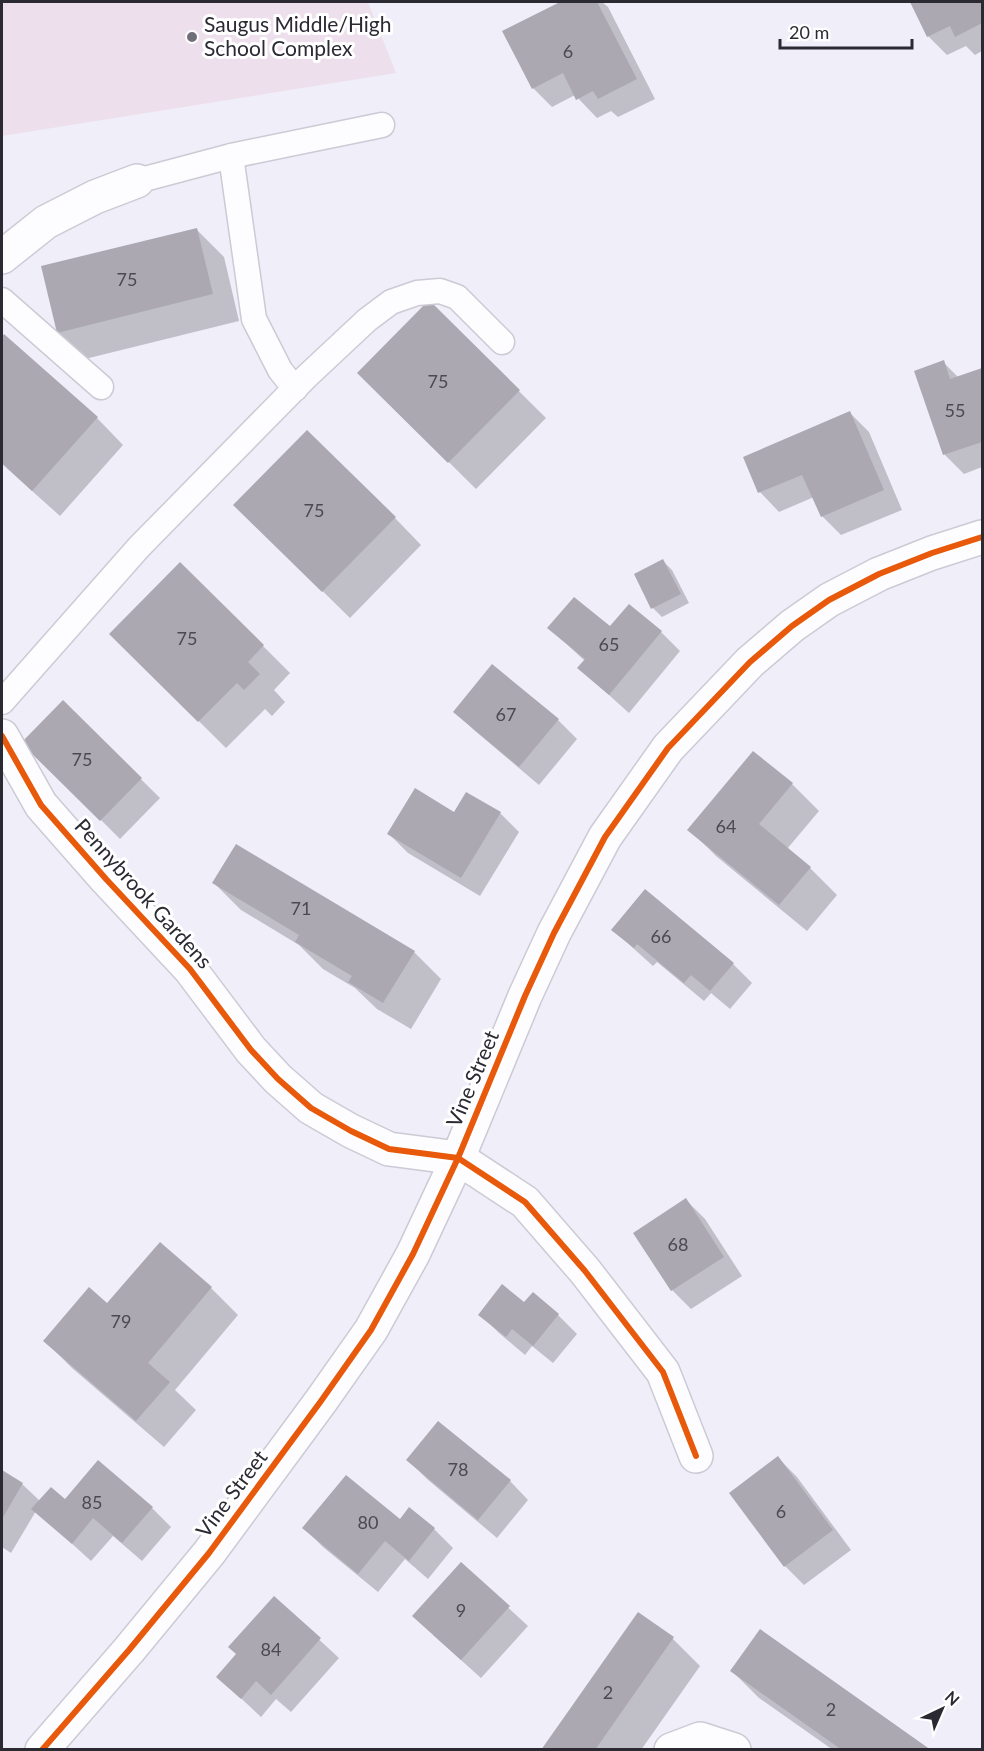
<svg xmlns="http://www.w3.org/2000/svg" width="984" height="1751" viewBox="0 0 984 1751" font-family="Lato,sans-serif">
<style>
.education{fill:#ede0ec}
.shadow{fill:#0003}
.building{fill:#aba8b1}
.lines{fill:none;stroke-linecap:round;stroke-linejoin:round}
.lane-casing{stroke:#cccad4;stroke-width:27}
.street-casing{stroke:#cccad4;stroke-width:36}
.secondary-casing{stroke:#cccad4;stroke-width:36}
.lane{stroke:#fdfcfe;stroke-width:24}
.street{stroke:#fdfcfe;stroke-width:33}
.secondary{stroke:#fdfcfe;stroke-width:33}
.cycleway-casing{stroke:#fff;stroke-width:10}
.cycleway{stroke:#e8590c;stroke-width:6}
.poi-dot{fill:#706e78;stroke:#fff;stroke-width:2}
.labels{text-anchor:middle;stroke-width:6;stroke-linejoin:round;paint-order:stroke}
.number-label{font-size:18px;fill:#4b4952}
.poi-label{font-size:21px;fill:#2b2932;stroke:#fff;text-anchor:start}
.street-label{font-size:21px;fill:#2b2932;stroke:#fff}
</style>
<rect width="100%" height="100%" fill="#f0eef9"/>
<path class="education" d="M 2,2 L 368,2 L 396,73 L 2,136 Z"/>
<path class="shadow" d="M 563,2 L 602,2 L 608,7 L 655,99 L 618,117 L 611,111 L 597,118 L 575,95 L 552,107 L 533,88 L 504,32 Z
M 911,2 L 982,2 L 982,51 L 975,55 L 966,46 L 947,55 L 928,36 Z
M 197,230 L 224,257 L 239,321 L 85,359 L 58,332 Z
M 429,302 L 546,418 L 476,489 L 359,373 Z
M 4,336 L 97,418 L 123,445 L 60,516 L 2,464 L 2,339 Z
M 943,362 L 959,378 L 982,369 L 982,467 L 964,474 L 945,455 L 916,372 Z
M 850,413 L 869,432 L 902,510 L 841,535 L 822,516 L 814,497 L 779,512 L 760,492 L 745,458 Z
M 235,505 L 395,518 L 421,545 L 350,618 Z
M 663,561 L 672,570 L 689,603 L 662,617 L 653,608 Z
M 549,628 L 611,628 L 661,632 L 680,651 L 629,713 L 579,668 L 585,661 Z
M 111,634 L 263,646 L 290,673 L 274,690 L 285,702 L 272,716 L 265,709 L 226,748 Z
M 63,702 L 160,798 L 120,839 L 24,743 Z
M 455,712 L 558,720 L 577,739 L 539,785 L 474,730 Z
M 753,753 L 792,784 L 819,811 L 787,849 L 810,868 L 837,895 L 807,931 L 716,856 L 689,829 Z
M 500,813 L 519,832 L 480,896 L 408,853 L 389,834 Z
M 214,883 L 414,952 L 441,979 L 411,1029 L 377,1009 L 355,988 L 323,969 L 299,945 L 241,910 Z
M 613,930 L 733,964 L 752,983 L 730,1009 L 711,993 L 704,1001 L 657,962 L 653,966 Z
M 686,1200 L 705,1219 L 742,1276 L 691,1309 L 672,1290 Z
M 160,1244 L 211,1288 L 238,1315 L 175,1390 L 196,1410 L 164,1447 L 72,1368 L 45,1341 L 107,1305 Z
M 524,1305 L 558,1315 L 577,1334 L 553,1363 L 532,1346 L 525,1355 L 499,1333 L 480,1314 Z
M 778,1458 L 797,1477 L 851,1550 L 804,1585 L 785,1566 Z
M 408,1460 L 510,1481 L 528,1500 L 497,1538 L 427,1479 Z
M 98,1462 L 152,1508 L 171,1527 L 142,1561 L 113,1536 L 91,1561 L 36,1511 L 11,1553 L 2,1547 L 2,1471 L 22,1484 L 40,1501 L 65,1501 Z
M 409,1509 L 434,1529 L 453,1548 L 428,1579 L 405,1559 L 378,1592 L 323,1547 L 304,1528 L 400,1521 Z
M 461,1564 L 528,1626 L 481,1678 L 433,1635 Z
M 274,1598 L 339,1658 L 291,1712 L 276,1699 L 261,1717 L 218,1677 L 238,1654 Z
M 639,1614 L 673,1639 L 700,1666 L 641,1750 L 543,1750 Z
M 732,1671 L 928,1750 L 833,1750 L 759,1698 Z"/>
<path class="building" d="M 560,2 L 597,2 L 637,79 L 598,99 L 593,91 L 576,100 L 563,73 L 532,89 L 502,31 Z
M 910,2 L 982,2 L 982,23 L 955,37 L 950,26 L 927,37 Z
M 197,228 L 213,294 L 57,333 L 41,266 Z
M 429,300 L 520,390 L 448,463 L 357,373 Z
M 4,334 L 98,417 L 32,491 L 2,463 L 2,337 Z
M 944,360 L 950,379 L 982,368 L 982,442 L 943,455 L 914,371 Z
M 850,411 L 884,490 L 821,517 L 802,475 L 758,493 L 743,457 Z
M 307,430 L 396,517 L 322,592 L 233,505 Z
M 663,559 L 681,594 L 651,609 L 634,574 Z
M 180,562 L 264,645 L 248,662 L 260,674 L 244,690 L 237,683 L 198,722 L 109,634 Z
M 574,597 L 610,626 L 629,604 L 662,631 L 609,695 L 577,668 L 585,659 L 547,628 Z
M 492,664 L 559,719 L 519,767 L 453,712 Z
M 63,700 L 142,778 L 100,821 L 21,743 Z
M 753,751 L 793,783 L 759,824 L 811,867 L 779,905 L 687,830 Z
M 415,788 L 454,812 L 466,792 L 501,812 L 461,878 L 387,834 Z
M 236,844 L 415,951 L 383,1003 L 348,982 L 352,976 L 295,942 L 299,935 L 212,883 Z
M 645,889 L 734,963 L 710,991 L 691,975 L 684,983 L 637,944 L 634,948 L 611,930 Z
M 686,1198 L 724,1257 L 671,1291 L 633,1233 Z
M 160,1242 L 212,1287 L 148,1363 L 170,1382 L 136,1421 L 43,1341 L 89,1287 L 107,1303 Z
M 502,1284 L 524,1302 L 533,1292 L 559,1314 L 533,1346 L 512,1329 L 506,1337 L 478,1315 Z
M 438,1421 L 511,1480 L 478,1520 L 406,1460 Z
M 778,1456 L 833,1530 L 784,1567 L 729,1493 Z
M 98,1460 L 153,1507 L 122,1543 L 93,1518 L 72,1544 L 31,1509 L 51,1487 L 65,1499 Z
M 2,1470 L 23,1483 L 2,1519 Z
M 346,1475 L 400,1519 L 409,1507 L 435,1528 L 409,1561 L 385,1541 L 358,1574 L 302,1528 Z
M 461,1562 L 510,1606 L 461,1660 L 412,1616 Z
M 274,1596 L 321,1638 L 271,1695 L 256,1681 L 241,1699 L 216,1677 L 236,1654 L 228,1647 Z
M 638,1612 L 674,1637 L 595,1750 L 541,1750 Z
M 760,1629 L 931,1750 L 842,1750 L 730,1671 Z"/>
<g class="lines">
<defs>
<path id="lane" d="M 231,156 L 254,319 L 280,370 L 295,389
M 137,181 L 231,156 L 382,125
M 2,300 L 101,387
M 2,702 L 139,547 L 305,378 L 367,320 L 391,302 L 417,293 L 440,291 L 457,297 L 502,342"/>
<path id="street" d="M 2,257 L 46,222 L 95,197 L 137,181
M 2,736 L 41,805 L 106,879 L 190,969 L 251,1050 L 278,1079 L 311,1108 L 351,1131 L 389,1149 L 458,1158 L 525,1202 L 585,1271 L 663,1372 L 696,1456
M 671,1750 L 700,1739 L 734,1750"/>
<path id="secondary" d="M 42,1750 L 129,1650 L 209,1553 L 321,1401 L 371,1330 L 413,1254 L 458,1158 L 525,996 L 554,933 L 605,837 L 668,748 L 750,662 L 792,626 L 829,600 L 879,574 L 932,553 L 982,537"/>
</defs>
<use href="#lane" class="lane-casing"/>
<use href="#street" class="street-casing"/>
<use href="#secondary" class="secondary-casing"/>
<use href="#lane" class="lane"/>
<use href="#street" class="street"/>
<use href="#secondary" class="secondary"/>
<defs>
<path id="cycleway" d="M 2,736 L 41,805 L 106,879 L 190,969 L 251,1050 L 278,1079 L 311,1108 L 351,1131 L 389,1149 L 458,1158 L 525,1202 L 585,1271 L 663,1372 L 696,1456
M 42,1750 L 129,1650 L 209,1553 L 321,1401 L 371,1330 L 413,1254 L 458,1158 L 525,996 L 554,933 L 605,837 L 668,748 L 750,662 L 792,626 L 829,600 L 879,574 L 932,553 L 982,537"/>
</defs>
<use href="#cycleway" class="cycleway-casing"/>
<use href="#cycleway" class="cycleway"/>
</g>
<circle class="poi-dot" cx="192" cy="37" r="6"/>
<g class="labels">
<g class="number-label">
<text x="568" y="58">6</text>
<text x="127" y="286">75</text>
<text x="438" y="388">75</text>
<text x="955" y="417">55</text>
<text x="314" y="517">75</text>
<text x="187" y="645">75</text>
<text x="609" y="651">65</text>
<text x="506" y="721">67</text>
<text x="82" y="766">75</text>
<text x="726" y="833">64</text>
<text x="301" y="915">71</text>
<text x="661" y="943">66</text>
<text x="678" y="1251">68</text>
<text x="121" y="1328">79</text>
<text x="458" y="1476">78</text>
<text x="92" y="1509">85</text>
<text x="781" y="1518">6</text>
<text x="368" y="1529">80</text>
<text x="461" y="1617">9</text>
<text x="271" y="1656">84</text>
<text x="608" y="1699">2</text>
<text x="831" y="1716">2</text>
</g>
<g class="poi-label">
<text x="204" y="32">Saugus Middle/High<tspan x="204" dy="24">School Complex</tspan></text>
</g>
<g class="street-label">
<text transform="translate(143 894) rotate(48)" y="7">Pennybrook Gardens</text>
<text transform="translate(473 1079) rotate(-67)" y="7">Vine Street</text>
<text transform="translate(232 1494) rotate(-53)" y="7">Vine Street</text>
</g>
</g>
<rect width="984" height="1751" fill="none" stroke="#2b2932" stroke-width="6"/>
<g transform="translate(942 1709) rotate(44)" stroke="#ffffff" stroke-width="4.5" paint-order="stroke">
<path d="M0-4.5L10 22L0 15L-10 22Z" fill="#2b2932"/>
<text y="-9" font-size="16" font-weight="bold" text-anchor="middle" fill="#2b2932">N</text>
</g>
<path d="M780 39v9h132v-9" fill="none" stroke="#2b2932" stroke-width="3"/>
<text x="789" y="39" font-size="18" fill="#2b2932" stroke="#ffffff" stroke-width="4.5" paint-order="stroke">20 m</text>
</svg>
